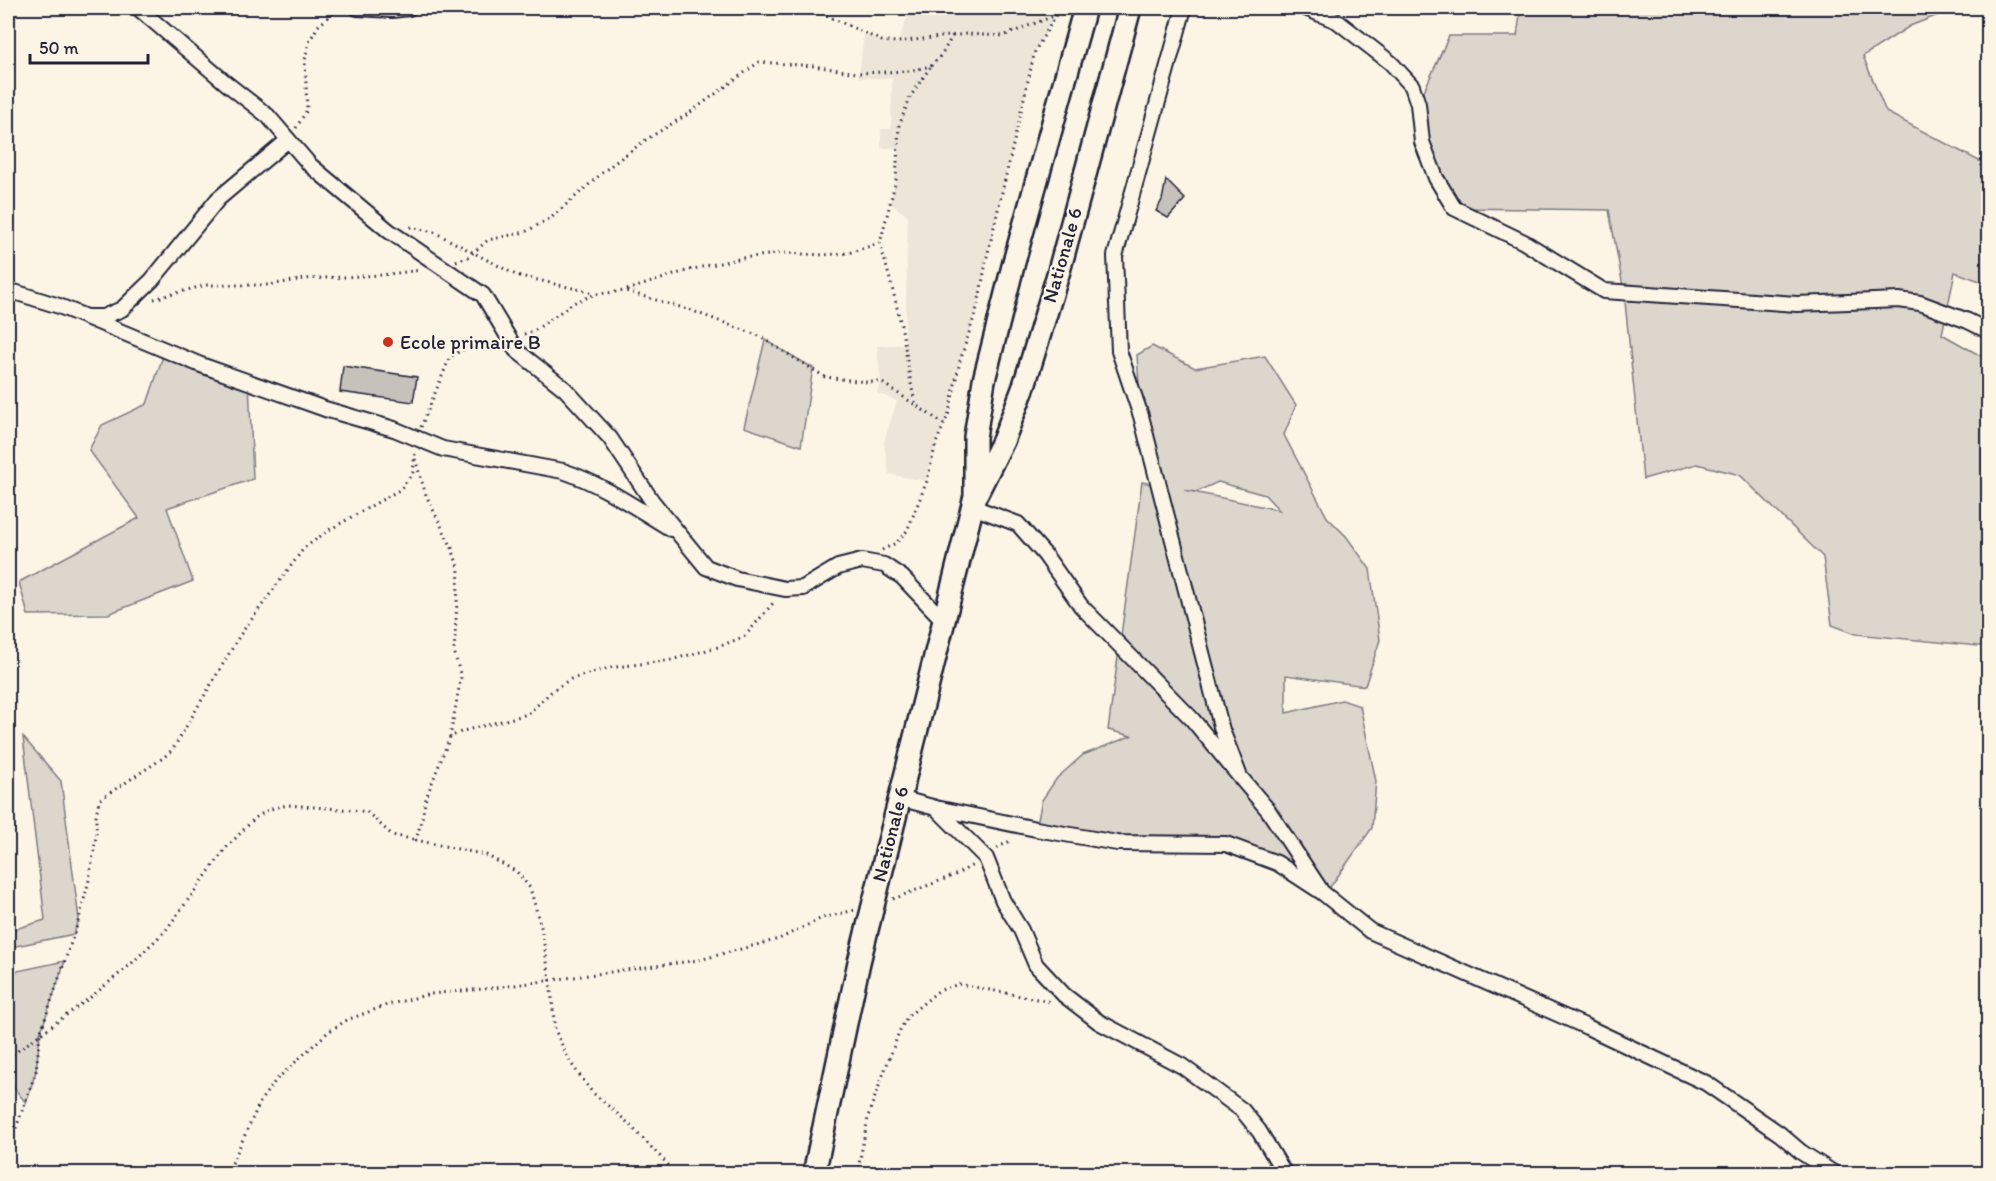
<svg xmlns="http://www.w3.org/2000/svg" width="1996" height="1181" viewBox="0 0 1996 1181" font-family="Itim,sans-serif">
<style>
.built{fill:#ece5d8}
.green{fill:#dcd6cc;stroke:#7f7c84;stroke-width:1.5;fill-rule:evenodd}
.building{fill:#c6c1bb;stroke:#22223b;stroke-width:1.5}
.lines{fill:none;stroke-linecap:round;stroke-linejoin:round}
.minor-casing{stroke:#22223b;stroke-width:18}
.primary-casing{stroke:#22223b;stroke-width:26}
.path{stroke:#22223b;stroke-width:3;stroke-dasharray:1.5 4.5;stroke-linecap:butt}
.minor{stroke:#fcf5e5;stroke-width:14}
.primary{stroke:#fcf5e5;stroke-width:21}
.poi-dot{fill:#c8321e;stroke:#fcf5e5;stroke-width:2}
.labels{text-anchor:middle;stroke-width:4.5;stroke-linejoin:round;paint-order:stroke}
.street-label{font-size:20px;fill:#22223b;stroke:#fcf5e5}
.poi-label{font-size:20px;fill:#22223b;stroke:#fcf5e5;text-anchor:start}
</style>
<rect width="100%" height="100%" fill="#fcf5e5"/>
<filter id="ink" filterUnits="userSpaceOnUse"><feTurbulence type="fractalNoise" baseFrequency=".0167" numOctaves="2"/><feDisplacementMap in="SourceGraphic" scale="12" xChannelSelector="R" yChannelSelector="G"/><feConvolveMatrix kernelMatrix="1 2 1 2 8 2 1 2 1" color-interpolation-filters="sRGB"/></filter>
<g filter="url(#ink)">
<path class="built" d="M 928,8 L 1057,8 L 1056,15 L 1035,51 L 987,257 L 978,305 L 960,361 L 949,413 L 936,443 L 927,481 L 889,474 L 884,442 L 897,401 L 877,393 L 881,382 L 877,346 L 905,344 L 908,216 L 890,203 L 896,180 L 898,148 L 881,148 L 881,129 L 891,129 L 892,78 L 859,78 L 864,32 L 882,41 L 898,42 L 909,13 Z"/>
<path class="green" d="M 1521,8 L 1956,8 L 1910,26 L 1863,56 L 1886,112 L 1979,161 L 1988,162 L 1988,284 L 1955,272 L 1942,334 L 1988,360 L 1988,647 L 1856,634 L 1832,625 L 1823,557 L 1740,475 L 1697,464 L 1643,479 L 1624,292 L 1609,210 L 1454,208 L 1436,178 L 1418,104 L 1449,36 L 1517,36 Z
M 765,340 L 813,368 L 801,446 L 744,427 Z
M 1152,346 L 1195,368 L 1265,356 L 1296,405 L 1284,435 L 1327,517 L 1346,536 L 1370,569 L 1380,640 L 1365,686 L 1286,675 L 1286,713 L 1342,700 L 1360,706 L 1376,781 L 1372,828 L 1328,890 L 1226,844 L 1192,843 L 1036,829 L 1042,800 L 1057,778 L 1083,755 L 1131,736 L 1108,730 L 1142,482 L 1165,487 L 1141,416 L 1137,355 ZM 1218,482 L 1265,495 L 1279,510 L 1184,490 L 1196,492 Z
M 165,350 L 249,381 L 253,479 L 167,508 L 193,581 L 108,614 L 28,615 L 19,582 L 139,518 L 89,450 L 102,425 L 147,404 Z
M 23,737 L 61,781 L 79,919 L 74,934 L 16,946 L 8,943 L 8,916 L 12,930 L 45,920 Z
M 65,961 L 40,1034 L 36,1071 L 26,1103 L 8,1080 L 8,973 Z"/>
<path class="building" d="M 1166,180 L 1185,199 L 1168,218 L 1156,211 L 1162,200 Z
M 343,366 L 417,377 L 413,402 L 340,392 Z"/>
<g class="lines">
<defs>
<path id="minor" d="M 138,8 L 226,83 L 268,116 L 310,165 L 389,231 L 483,295 L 516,350 L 565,389 L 610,438 L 652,501 L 706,567 L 737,579 L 785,589 L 803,588 L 838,567 L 862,561 L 884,565 L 902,577 L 944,621
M 357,8 L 392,10 L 409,8
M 1184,8 L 1115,256 L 1119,351 L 1141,416 L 1222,730 L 1240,777
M 1305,8 L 1337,21 L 1391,63 L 1412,86 L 1418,104 L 1422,142 L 1436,178 L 1454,208 L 1524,242 L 1604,291 L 1797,304 L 1899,300 L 1920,303 L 1968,321 L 1988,331
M 8,290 L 59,306 L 86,317 L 103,317 L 122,309 L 152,280 L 218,199 L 288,140
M 86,317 L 201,365 L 325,409 L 394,429 L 443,449 L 563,471 C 602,484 636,508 671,529
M 973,507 L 1018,524 L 1045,555 L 1081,606 L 1192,719 L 1240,777 L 1268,810 L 1320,889
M 899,798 L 936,808 L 1036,829 L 1117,843 L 1226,844 L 1277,863 L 1323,893 L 1370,931 L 1587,1027 L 1706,1083 L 1780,1134 L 1801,1152 L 1835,1174
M 936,808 L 986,858 L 1003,901 L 1021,930 L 1036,965 L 1064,995 L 1099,1022 L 1182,1066 L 1242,1110 L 1259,1131 L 1285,1174"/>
<path id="primary" d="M 977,493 L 1003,441 L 1023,389 L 1059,271 L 1130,8
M 814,1174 L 859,962 L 975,496 L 975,437 L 984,380 L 1014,262 L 1085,8"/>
</defs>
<use href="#minor" class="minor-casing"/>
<use href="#primary" class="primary-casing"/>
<path class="path" d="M 810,8 L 882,41 L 898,42 L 966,34 L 1003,36 L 1056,15 L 1057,8
M 296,128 L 307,110 L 305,60 L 309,42 L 318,26 L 339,8
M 410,227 L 434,232 L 516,275 L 594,293
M 880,243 C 888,272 896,301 902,330 C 907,355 909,380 916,405
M 456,261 L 468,257 L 488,240 L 525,232 L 551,218 L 609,167 L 647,139 L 688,114 L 759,62 L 814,66 L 857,73 L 909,71 L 931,66 L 942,54 L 953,35
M 627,290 L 689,270 L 742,258 L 785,253 L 823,255 L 848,253 L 880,243 L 896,180 L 899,126 L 910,97 L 931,66
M 154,299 L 206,285 L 269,285 L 304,279 L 382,275 L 421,270
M 524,334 L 534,331 L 573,303 L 596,294 L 625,291 L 687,309 L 757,335 L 825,377 L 866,382 L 881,382 L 944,424
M 421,427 L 450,357 L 462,350 L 495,342
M 415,459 L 426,495 L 452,548 L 459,570 L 454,651 L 461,677 L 450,737
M 882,550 L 896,543 L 907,531 L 927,481 L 936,443 L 949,413 L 960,361 L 978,305 L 987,257 L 1035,51 L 1056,15
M 997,848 L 1012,840
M 893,899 L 955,875 L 975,864
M 8,1058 L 91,997 L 130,965 L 166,930 L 227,847 L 255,818 L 270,809 L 288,805 L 353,810 L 367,812 L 392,835 L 416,840
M 8,1151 L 36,1071 L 40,1034 L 79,919 L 89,880 L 96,837 L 96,816 L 99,800 L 163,758 L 173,749 L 240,635 L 304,548 L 329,530 L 401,489 L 413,472 L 415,453
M 1849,1169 L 1861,1174
M 227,1174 L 261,1100 L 276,1080 L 328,1032 L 347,1020 L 387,1005 L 430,994 L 493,988 L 699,960 L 779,939 L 822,918 L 855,910
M 677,1174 L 627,1122 L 592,1092 L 570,1062 L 555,1030 L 550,979 L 541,927 L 530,888 L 517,872 L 486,855 L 416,840 L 422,818 L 426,798 L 450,737 L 463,731 L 528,714 L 553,690 L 571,679 L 609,668 L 671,660 L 718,647 L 745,636 L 774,602
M 857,1174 L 869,1113 L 899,1032 L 907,1017 L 938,991 L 959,984 L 1052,1002"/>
<use href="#minor" class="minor"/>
<use href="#primary" class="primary"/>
</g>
</g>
<circle class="poi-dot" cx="388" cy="342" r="6"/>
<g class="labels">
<g class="street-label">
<text transform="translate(1062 255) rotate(-74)" y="7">Nationale 6</text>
<text transform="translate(890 834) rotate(-76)" y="7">Nationale 6</text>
</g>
<g class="poi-label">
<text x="400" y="349">Ecole primaire B</text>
</g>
</g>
<rect width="1996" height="1181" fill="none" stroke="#fcf5e5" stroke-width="30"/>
<rect x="15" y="15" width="1966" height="1151" fill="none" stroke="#22223b" stroke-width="2" filter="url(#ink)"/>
<path d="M30 54v9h118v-9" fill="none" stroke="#22223b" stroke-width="3"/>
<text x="39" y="54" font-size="18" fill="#22223b" stroke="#fcf5e5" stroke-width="4.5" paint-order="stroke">50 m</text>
</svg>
